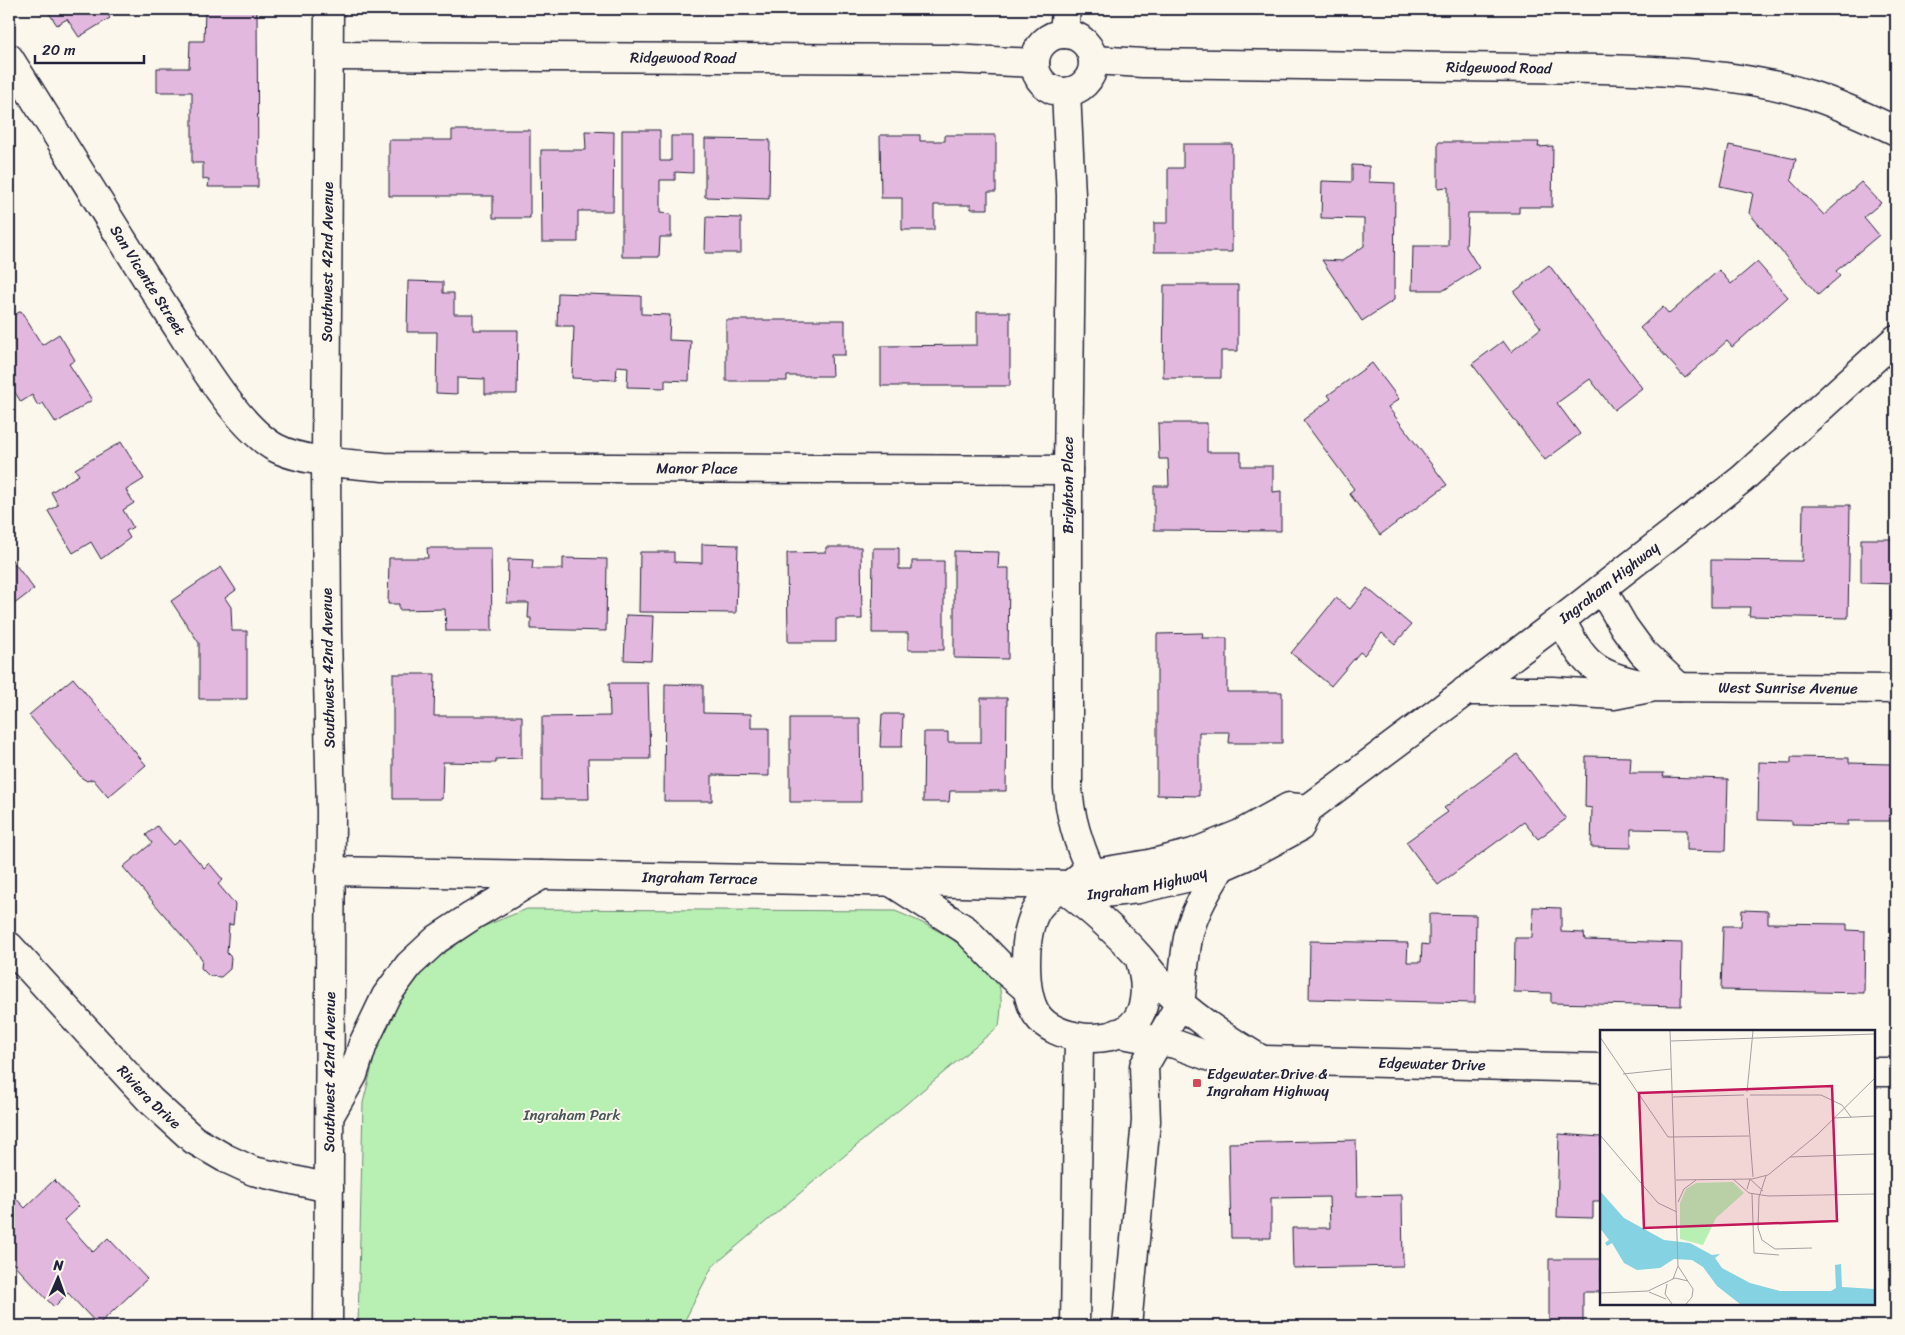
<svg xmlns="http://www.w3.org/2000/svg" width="1905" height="1335" viewBox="0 0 1905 1335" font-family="Sriracha,sans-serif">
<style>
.green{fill:#b8efb2;stroke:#6d8876}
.building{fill:#e3b8de;stroke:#22223b}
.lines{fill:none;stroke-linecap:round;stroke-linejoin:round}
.minor-casing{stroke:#22223b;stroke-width:31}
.tertiary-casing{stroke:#22223b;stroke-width:31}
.secondary-casing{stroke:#22223b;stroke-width:31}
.minor{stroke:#fbf7ec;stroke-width:28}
.tertiary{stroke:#fbf7ec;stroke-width:28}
.secondary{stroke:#fbf7ec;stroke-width:28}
.poi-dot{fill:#d1495b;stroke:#fbf7ec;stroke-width:2}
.labels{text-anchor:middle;stroke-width:4;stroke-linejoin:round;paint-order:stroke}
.street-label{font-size:15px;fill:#22223b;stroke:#fbf7ec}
.poi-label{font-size:15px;fill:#22223b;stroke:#fbf7ec;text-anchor:start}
.park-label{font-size:15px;fill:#485559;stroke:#fbf7ec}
.inset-road{fill:none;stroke:#a4a2a5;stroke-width:1}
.view{fill:#c2185b;fill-opacity:0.15;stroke:#c2185b;stroke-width:2.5}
.inset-edge{fill:none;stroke:#22223b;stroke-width:2.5}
</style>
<rect width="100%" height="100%" fill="#fbf7ec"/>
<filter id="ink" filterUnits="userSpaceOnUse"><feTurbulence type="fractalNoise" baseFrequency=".02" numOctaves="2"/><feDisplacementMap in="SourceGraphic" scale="10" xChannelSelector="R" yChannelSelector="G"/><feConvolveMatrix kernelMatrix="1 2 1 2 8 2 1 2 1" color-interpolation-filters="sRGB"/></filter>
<g filter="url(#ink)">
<path class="green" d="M 527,909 L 895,911 C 927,924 957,938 981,963 C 985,967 991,972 995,977 C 1004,991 1001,1011 999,1026 L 712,1267 L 682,1326 L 358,1326 L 363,1103 L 378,1042 L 391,1012 L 424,967 L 482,927 Z"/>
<path class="building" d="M 46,9 L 104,9 L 110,18 L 79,37 L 67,19 L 57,25 Z
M 205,9 L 257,9 L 258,187 L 208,187 L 209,180 L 203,179 L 203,163 L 192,163 L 192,92 L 157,92 L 157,68 L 189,68 L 190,41 L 204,41 Z
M 452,130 L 530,130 L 530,218 L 493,218 L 493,196 L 389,196 L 389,140 L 452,140 Z
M 622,130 L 660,130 L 660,161 L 671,161 L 671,136 L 693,136 L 693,173 L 675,172 L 675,180 L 660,180 L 660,213 L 671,214 L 671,237 L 660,237 L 659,257 L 622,257 Z
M 585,131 L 614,132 L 613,211 L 578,211 L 578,242 L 542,242 L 541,150 L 586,150 Z
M 880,135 L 920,135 L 920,141 L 945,141 L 945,135 L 996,135 L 996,192 L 988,192 L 988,209 L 971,209 L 971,205 L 934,205 L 934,230 L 902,230 L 902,198 L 881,198 Z
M 705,139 L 770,140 L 769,199 L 705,197 Z
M 1438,142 L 1539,142 L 1538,147 L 1553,146 L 1552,207 L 1519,207 L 1519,213 L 1468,213 L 1466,247 L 1479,268 L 1444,290 L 1412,290 L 1413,246 L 1448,246 L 1448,187 L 1438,188 Z
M 1183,144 L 1232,144 L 1232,252 L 1154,252 L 1154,223 L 1168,223 L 1168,168 L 1183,168 Z
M 1729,145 L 1796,159 L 1791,180 L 1824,215 L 1861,182 L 1881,203 L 1864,217 L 1879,235 L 1836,271 L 1840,276 L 1818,295 L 1749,213 L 1753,193 L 1720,186 Z
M 1352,165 L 1369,166 L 1369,182 L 1395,183 L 1394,300 L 1362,321 L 1322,260 L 1342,261 L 1364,246 L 1364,219 L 1321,218 L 1322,181 L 1352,182 Z
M 706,217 L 741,218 L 741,253 L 705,253 Z
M 1757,262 L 1788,297 L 1732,347 L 1727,341 L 1685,378 L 1640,328 L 1663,307 L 1669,314 L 1719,270 L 1731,284 Z
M 1549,265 L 1642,388 L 1614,410 L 1590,379 L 1557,403 L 1580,434 L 1545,460 L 1472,364 L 1503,341 L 1511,352 L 1541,328 L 1514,292 Z
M 408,281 L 443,282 L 443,293 L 454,293 L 454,314 L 473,314 L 473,330 L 518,330 L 517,394 L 485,394 L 485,379 L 457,378 L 457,394 L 436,393 L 437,332 L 407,332 Z
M 1164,285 L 1238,285 L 1238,351 L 1221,351 L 1221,378 L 1163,378 Z
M 558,293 L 641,296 L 641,314 L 670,315 L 669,340 L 691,341 L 689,381 L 665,380 L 665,388 L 627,387 L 628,367 L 617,366 L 616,380 L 572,378 L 574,326 L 557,326 Z
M 21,311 L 42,345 L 59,334 L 75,360 L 69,364 L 92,400 L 56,423 L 43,403 L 38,406 L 32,395 L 21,402 L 14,391 L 9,395 L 9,318 Z
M 977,312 L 1010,312 L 1010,386 L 881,386 L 881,346 L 977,345 Z
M 726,320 L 845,320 L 845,355 L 831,355 L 832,376 L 787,376 L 787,381 L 726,381 Z
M 1372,363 L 1399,399 L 1388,407 L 1447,485 L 1380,535 L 1349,493 L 1354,489 L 1303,420 L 1331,399 L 1328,395 Z
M 1158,423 L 1207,423 L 1207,452 L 1241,452 L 1241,466 L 1273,466 L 1273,492 L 1281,491 L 1281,531 L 1154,530 L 1154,486 L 1169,486 L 1168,459 L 1159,459 Z
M 1896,438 L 1896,454 L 1888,446 Z
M 121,442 L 144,479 L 126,490 L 134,503 L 123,510 L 133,527 L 126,531 L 130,538 L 101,559 L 91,542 L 73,553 L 48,511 L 58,505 L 51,492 L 79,475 L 75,469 Z
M 1803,505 L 1850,505 L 1848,618 L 1749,616 L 1750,607 L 1711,607 L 1711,560 L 1802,561 Z
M 1861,539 L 1896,539 L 1896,584 L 1861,583 Z
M 702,544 L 738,545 L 736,613 L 639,612 L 640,552 L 674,552 L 674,562 L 702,563 Z
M 826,547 L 861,547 L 862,619 L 836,619 L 836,642 L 788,642 L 787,553 L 826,552 Z
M 427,548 L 491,548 L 492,631 L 446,631 L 445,609 L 399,610 L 399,604 L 388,604 L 389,558 L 428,558 Z
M 873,548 L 899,548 L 899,569 L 912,569 L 912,561 L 944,561 L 944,650 L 908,650 L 908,633 L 872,633 Z
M 954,551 L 999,552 L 998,568 L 1009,568 L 1008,659 L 954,658 Z
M 9,556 L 34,589 L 9,608 Z
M 563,558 L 607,559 L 606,631 L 531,629 L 531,618 L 528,618 L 529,603 L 507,603 L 508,559 L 533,560 L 532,569 L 563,569 Z
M 221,567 L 236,590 L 225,598 L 231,607 L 232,631 L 247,631 L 247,699 L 199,699 L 199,643 L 171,601 Z
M 1367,588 L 1411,625 L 1395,644 L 1382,633 L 1364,655 L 1360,652 L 1331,686 L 1291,653 L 1336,598 L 1350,609 Z
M 626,615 L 654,616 L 652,661 L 624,660 Z
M 1203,633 L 1202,638 L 1227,638 L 1227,692 L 1282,692 L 1282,743 L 1229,743 L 1230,732 L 1199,732 L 1199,796 L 1157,795 L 1157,634 Z
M 393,674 L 435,674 L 434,716 L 522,716 L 522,758 L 496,759 L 496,763 L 443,762 L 442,799 L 393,799 Z
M 73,678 L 146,765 L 108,797 L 93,779 L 87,781 L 82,778 L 29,715 Z
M 609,683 L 648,683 L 650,759 L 588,759 L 589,799 L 542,799 L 542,717 L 610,716 Z
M 665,684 L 703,685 L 703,713 L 751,714 L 751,728 L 769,728 L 769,776 L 712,775 L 712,801 L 664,801 Z
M 981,698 L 1007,698 L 1006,791 L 950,791 L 949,802 L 923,802 L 924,732 L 948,732 L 948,742 L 981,742 Z
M 882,714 L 903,714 L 902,747 L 880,747 Z
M 790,718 L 860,718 L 861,802 L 790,802 Z
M 1517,754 L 1566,819 L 1538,839 L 1524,822 L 1438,885 L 1406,842 L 1448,812 L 1444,808 Z
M 1586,756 L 1631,757 L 1630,773 L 1664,773 L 1663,777 L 1728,779 L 1726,851 L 1687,850 L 1687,830 L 1631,829 L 1631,848 L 1591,847 L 1592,808 L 1585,807 Z
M 1791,757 L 1849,758 L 1849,763 L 1891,764 L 1890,821 L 1848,821 L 1848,825 L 1792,824 L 1792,821 L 1758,820 L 1759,762 L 1791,763 Z
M 157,826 L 174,845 L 180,840 L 204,868 L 209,863 L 223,880 L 218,884 L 235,904 L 233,925 L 229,924 L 227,953 L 231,957 L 230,969 L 221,977 L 209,976 L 201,968 L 202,959 L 123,867 L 152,843 L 146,835 Z
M 1533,907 L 1561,908 L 1561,932 L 1584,933 L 1585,940 L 1682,943 L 1681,1006 L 1551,1003 L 1551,993 L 1514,992 L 1515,938 L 1532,938 Z
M 1742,910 L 1768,911 L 1768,923 L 1847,924 L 1847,930 L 1865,931 L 1864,993 L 1721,990 L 1723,926 L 1741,926 Z
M 1429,914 L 1476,915 L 1475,1003 L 1309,999 L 1310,941 L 1408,943 L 1407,962 L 1421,962 L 1422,944 L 1429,945 Z
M 1559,1134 L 1601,1137 L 1601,1201 L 1593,1201 L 1593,1218 L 1557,1217 Z
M 1356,1140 L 1357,1196 L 1402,1195 L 1403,1266 L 1293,1268 L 1292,1228 L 1330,1228 L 1329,1197 L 1271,1198 L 1271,1238 L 1231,1238 L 1229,1143 Z
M 54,1180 L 79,1206 L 64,1220 L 93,1252 L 108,1238 L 147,1279 L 98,1325 L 68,1293 L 54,1307 L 9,1259 L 9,1191 L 25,1208 Z
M 1549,1259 L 1601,1259 L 1601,1292 L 1583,1292 L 1583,1326 L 1549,1326 Z"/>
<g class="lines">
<defs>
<g id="minor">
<circle cx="1064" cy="63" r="29"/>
<path d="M 1064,34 L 1066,9"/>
<path id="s1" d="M 329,56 L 950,59 L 1035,63"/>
<path id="s2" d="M 9,58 C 62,142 114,228 168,312 C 192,349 237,427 276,448 C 302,462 354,464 384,467 L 1068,470"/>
<path id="s3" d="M 1093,60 L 1143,63 L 1602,69 C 1672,71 1744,74 1811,95 C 1840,105 1869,118 1896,131"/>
<path d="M 1066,92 L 1071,195 L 1071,238 L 1068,470 L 1068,788 C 1070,819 1079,846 1092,874"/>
<path d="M 1602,589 L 1624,627 L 1643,653 L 1679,687"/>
<path d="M 1561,620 C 1583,662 1593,675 1641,684"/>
<path id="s4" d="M 1465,691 L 1553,691 L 1614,695 L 1655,687 L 1896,689"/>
<path d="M 1075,1326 L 1079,1038"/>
<path d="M 1127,1326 L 1146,1121 L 1144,1066 L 1180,1004"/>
</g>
<g id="tertiary">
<path d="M 891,882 L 966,930 L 1007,972 L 1027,989"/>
<path id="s5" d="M 9,946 L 150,1100 L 194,1140 L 225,1158 L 253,1171 L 329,1188"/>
<path d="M 1139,957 C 1146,978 1150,1009 1131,1026 C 1109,1046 1054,1040 1037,1015 C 1027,1000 1026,980 1026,963 C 1026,946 1028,923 1038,908 C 1044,900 1053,893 1059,885 C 1088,907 1115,930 1139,957 C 1151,971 1161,986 1174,998 C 1201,1023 1232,1042 1262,1060"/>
<path d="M 1180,1004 C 1183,982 1184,959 1188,938 C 1193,912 1208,889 1221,867"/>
<path id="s6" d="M 1117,1033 L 1175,1044 L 1216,1059 L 1236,1062 L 1262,1060 L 1601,1068"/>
<path d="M 1874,1072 L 1896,1072"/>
</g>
<g id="secondary">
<path id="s7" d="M 330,871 L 1070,885"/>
<path id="s8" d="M 1070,885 L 1086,895 L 1138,889 L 1190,877 L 1221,867 L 1246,856 L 1300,827 L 1308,809 L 1561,620 L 1742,479 L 1896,339"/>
<path d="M 1070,885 L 1082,875 L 1149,864 L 1193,853 L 1240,834 L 1289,807 L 1308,809"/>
<path d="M 330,1115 L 353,1075 L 363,1044 L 386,996 L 409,965 L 437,939 L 472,916 L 542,875"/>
<path id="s9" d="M 328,1326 L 331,812 L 327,632 L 326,461 L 329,9"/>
</g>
</defs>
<use href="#minor" class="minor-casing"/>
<use href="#tertiary" class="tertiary-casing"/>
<use href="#secondary" class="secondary-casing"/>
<use href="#minor" class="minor"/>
<use href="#tertiary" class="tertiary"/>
<use href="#secondary" class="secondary"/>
</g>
</g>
<rect class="poi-dot" x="1192" y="1078" width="10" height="10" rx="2.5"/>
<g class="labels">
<g class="street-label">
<text dy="5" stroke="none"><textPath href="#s1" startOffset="354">Ridgewood Road</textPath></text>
<text dy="5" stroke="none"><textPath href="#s3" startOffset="406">Ridgewood Road</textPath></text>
<text dy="5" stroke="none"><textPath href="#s9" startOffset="1064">Southwest 42nd Avenue</textPath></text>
<text dy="5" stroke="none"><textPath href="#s2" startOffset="262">San Vicente Street</textPath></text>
<text dy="5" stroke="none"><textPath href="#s2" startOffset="898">Manor Place</textPath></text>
<text transform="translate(1068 485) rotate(-90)" y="5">Brighton Place</text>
<text dy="5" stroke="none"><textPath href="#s8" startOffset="642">Ingraham Highway</textPath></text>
<text transform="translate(328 668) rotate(-91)" y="5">Southwest 42nd Avenue</text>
<text dy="5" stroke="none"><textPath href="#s4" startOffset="324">West Sunrise Avenue</textPath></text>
<text dy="5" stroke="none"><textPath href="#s7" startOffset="370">Ingraham Terrace</textPath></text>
<text dy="5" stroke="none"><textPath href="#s8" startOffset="81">Ingraham Highway</textPath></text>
<text dy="5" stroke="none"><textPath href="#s6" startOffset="319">Edgewater Drive</textPath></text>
<text dy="5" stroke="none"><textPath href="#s9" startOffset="254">Southwest 42nd Avenue</textPath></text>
<text dy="5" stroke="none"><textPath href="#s5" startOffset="206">Riviera Drive</textPath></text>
</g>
<g class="poi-label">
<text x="1207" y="1079">Edgewater Drive &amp;<tspan x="1207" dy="17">Ingraham Highway</tspan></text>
</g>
<g class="park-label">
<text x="572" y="1120">Ingraham Park</text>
</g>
</g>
<g transform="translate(1600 1030)">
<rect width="275" height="275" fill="#fbf7ec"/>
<path d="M 133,152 L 144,163 L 116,188 L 103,215 L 80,209 L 80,173 L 86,159 L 96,153 Z" fill="#b8efb2"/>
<path d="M 0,161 L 24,188 L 64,210 L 90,213 L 112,225 L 120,224 L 115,228 L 122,238 L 150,253 L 180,261 L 231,261 L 236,258 L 235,235 L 241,234 L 242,257 L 275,259 L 275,274 L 140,274 L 117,256 L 103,237 L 92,230 L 74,229 L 60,238 L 37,240 L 24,233 L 12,213 L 7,216 L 5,213 L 9,210 L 0,198 Z" fill="#84d2e2"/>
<path class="inset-road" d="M 70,1 L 78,236 L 73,249M 0,7 L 68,107 L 149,106M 71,11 L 275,4M 23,44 L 71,39M 147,62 L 153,1M 150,65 L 221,65 L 242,75 L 251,87M 73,67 L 144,65M 147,68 L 153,147M 234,88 L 275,86M 0,105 L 58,173 L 77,182M 190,127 L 275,124M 166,146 L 159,167 L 158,198 L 162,210 L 175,219 L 212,218M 133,149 L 149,163 L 168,166 L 275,164M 76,150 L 152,149 L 168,145 L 217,105 L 275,48M 147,159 L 150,149 L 163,161M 152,164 L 154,223 L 179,225M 78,172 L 84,159 L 96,150M 78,236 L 93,259 L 92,267 L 86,274M 67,254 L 65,264 L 72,274M 49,262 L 66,269M 0,263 L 48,261 L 75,248 L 88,251"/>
<path class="view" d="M 232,56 L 237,191 L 44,198 L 39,63 Z"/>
<rect width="275" height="275" class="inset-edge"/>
</g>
<rect width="1905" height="1335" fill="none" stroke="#fbf7ec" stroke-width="30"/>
<rect x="15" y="15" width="1875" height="1305" fill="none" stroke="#22223b" stroke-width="2" filter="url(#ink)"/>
<g transform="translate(58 1278) rotate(2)" stroke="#fbf7ec" stroke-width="4" paint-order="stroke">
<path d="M0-4L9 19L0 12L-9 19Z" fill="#22223b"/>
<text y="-8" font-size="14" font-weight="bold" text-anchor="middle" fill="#22223b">N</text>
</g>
<path d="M35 55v8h109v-8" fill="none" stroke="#22223b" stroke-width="2.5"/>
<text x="42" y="55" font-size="15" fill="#22223b" stroke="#fbf7ec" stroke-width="4" paint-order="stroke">20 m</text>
</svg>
